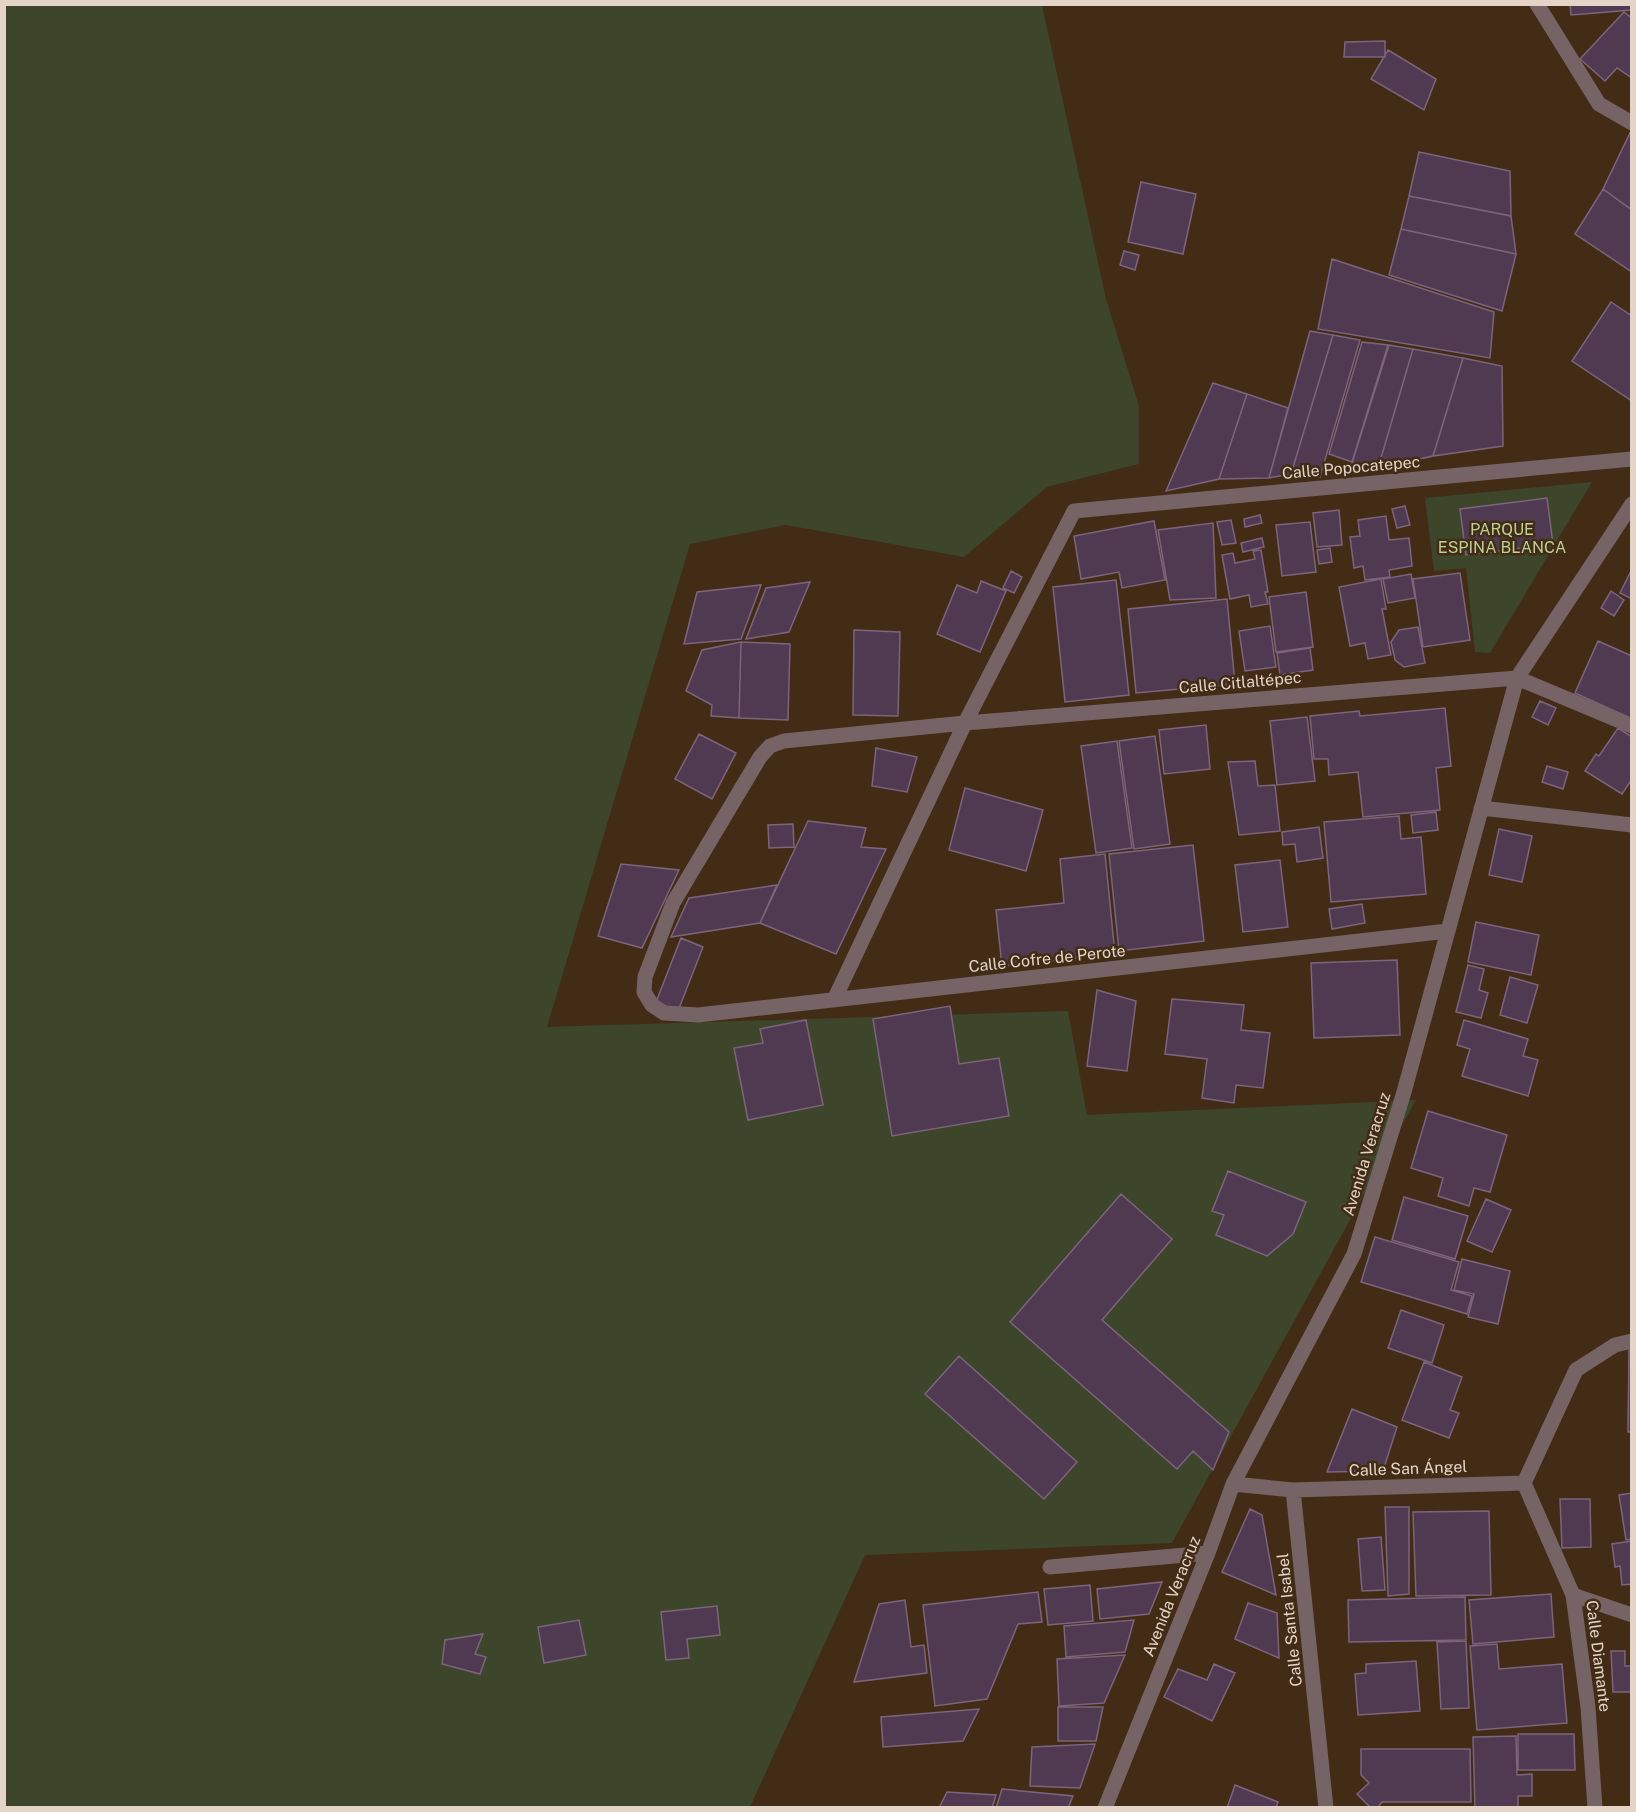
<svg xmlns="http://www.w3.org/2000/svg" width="1636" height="1812" viewBox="0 0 1636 1812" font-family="'Public Sans',sans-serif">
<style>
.green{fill:#3d462b}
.building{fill:#503a51;stroke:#7c647d;stroke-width:1.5}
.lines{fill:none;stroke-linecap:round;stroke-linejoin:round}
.minor{stroke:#766365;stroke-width:15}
.labels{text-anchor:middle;stroke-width:5;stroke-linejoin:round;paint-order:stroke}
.street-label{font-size:16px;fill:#e3d4c7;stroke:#422c15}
.park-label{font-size:16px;fill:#bcd194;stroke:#422c15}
</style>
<rect width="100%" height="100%" fill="#422c15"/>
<path class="green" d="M 5,5 L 1042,5 L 1106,299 L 1139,406 L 1139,464 L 1047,487 L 964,557 L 786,525 L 690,544 L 547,1027 L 1068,1011 L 1087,1115 L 1416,1100 L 1172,1543 L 865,1555 L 750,1807 L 5,1808 Z
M 1592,482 L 1490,653 L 1475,652 L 1466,568 L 1434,571 L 1425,498 Z"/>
<path class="building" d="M 1570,4 L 1632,4 L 1632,10 L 1571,15 Z
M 1624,12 L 1632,18 L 1632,78 L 1617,68 L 1605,81 L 1580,59 Z
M 1385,41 L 1385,57 L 1344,57 L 1345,42 Z
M 1388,50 L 1436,79 L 1424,110 L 1371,79 Z
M 1630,133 L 1632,134 L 1632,210 L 1603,189 Z
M 1419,152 L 1510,171 L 1511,216 L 1409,196 Z
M 1141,182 L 1196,194 L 1183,254 L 1128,242 Z
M 1603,189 L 1632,210 L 1632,272 L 1575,234 Z
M 1409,196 L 1511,216 L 1516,254 L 1401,229 Z
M 1401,229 L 1516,254 L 1502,311 L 1389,275 Z
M 1124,251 L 1139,255 L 1135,270 L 1120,265 Z
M 1332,259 L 1494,312 L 1490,358 L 1318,329 Z
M 1611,302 L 1632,316 L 1632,401 L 1572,361 Z
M 1310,331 L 1333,335 L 1291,474 L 1269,478 Z
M 1333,335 L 1360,340 L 1320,477 L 1291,474 Z
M 1362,342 L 1388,345 L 1352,462 L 1329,454 Z
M 1389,345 L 1413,349 L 1378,468 L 1352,463 Z
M 1413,349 L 1463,358 L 1433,456 L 1378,468 Z
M 1463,358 L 1502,366 L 1503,446 L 1433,456 Z
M 1213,383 L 1247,394 L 1219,479 L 1166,491 Z
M 1247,394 L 1288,408 L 1269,478 L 1219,479 Z
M 1547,498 L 1553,544 L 1466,555 L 1460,509 Z
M 1405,506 L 1410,525 L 1397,528 L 1392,509 Z
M 1339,510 L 1342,545 L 1317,547 L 1313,513 Z
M 1260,515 L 1262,523 L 1245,527 L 1244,519 Z
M 1386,516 L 1389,540 L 1409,538 L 1412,566 L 1389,570 L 1390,577 L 1365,580 L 1363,566 L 1354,568 L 1350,537 L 1360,536 L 1358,520 Z
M 1231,520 L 1236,543 L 1222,545 L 1217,522 Z
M 1154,521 L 1165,580 L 1122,588 L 1119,572 L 1081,579 L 1074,536 Z
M 1310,522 L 1316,572 L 1282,576 L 1276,525 Z
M 1213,523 L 1216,598 L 1170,600 L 1158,530 Z
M 1262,538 L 1264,547 L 1243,552 L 1241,543 Z
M 1330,548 L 1332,562 L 1319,564 L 1317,550 Z
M 1261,550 L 1268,592 L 1265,592 L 1268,604 L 1251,607 L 1249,595 L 1230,599 L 1222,555 L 1233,553 L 1235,563 L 1255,559 L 1253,551 Z
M 1632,569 L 1632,599 L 1620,593 Z
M 1011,571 L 1022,577 L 1014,593 L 1003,588 Z
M 1460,573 L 1470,640 L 1423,647 L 1413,579 Z
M 1411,574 L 1415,598 L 1388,603 L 1383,579 Z
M 1381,579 L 1386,609 L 1382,609 L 1391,655 L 1368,659 L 1365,643 L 1350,646 L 1339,587 Z
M 1116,580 L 1129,695 L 1065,702 L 1053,587 Z
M 981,581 L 1006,591 L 980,652 L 937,634 L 957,585 L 977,593 Z
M 810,582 L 789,632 L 746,639 L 766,588 Z
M 761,585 L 741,639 L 684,644 L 697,592 Z
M 1611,591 L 1624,600 L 1614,616 L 1601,608 Z
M 1306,592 L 1313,647 L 1276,652 L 1269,597 Z
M 1227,599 L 1235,684 L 1136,693 L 1128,609 Z
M 1270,626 L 1276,667 L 1245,671 L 1239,631 Z
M 1418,627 L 1425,663 L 1404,667 L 1395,660 L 1391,642 L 1399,630 Z
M 854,630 L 900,632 L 898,716 L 853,715 Z
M 1598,641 L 1632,656 L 1632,719 L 1575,693 Z
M 741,642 L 790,644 L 788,720 L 739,718 Z
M 741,642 L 739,718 L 711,716 L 712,705 L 686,691 L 702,650 Z
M 1310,648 L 1313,670 L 1280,675 L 1277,653 Z
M 1540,701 L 1556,708 L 1548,725 L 1532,717 Z
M 1445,708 L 1451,766 L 1436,768 L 1440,810 L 1363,817 L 1358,772 L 1329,775 L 1328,759 L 1314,759 L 1310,716 L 1359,711 L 1360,716 Z
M 1307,717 L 1315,781 L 1277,785 L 1270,721 Z
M 1206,725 L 1210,769 L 1164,774 L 1159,730 Z
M 1618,728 L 1632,737 L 1632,779 L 1622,794 L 1585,771 L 1596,754 L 1599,756 Z
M 699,734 L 736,753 L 712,799 L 675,779 Z
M 1155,736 L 1170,844 L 1134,849 L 1119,741 Z
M 1117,741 L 1132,848 L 1096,853 L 1081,746 Z
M 876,748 L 917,757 L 907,792 L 872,786 Z
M 1255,761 L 1258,786 L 1275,785 L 1280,831 L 1239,835 L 1228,762 Z
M 1547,766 L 1568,772 L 1563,789 L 1542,782 Z
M 965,788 L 1043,810 L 1026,871 L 949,850 Z
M 1436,812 L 1438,830 L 1413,833 L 1411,815 Z
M 1399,816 L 1401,839 L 1421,837 L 1426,894 L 1331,902 L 1324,822 Z
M 808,821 L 866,828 L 861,847 L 886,849 L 836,954 L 760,923 Z
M 793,824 L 794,847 L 769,848 L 768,825 Z
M 1319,827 L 1323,858 L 1297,862 L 1295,844 L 1283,845 L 1282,832 Z
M 1499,829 L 1532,836 L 1522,882 L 1489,875 Z
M 1193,845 L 1204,941 L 1119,951 L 1109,854 Z
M 1105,854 L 1115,954 L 1002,966 L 996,910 L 1064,903 L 1060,859 Z
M 1280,860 L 1288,927 L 1243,932 L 1235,865 Z
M 621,864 L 679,870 L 642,948 L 598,936 Z
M 777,885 L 760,923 L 671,937 L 689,898 Z
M 1362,904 L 1365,923 L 1332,929 L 1329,909 Z
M 1476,922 L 1539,935 L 1531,975 L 1468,962 Z
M 681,938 L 703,947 L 678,1011 L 656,1002 Z
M 1397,960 L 1400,1035 L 1314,1038 L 1311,963 Z
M 1468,965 L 1484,969 L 1479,990 L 1488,993 L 1481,1018 L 1456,1012 Z
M 1510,977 L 1538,985 L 1527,1023 L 1500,1015 Z
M 1097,990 L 1136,1001 L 1127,1071 L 1087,1066 Z
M 1172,999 L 1244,1005 L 1241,1030 L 1270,1033 L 1263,1088 L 1236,1085 L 1234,1103 L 1202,1098 L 1207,1059 L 1165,1054 Z
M 950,1006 L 959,1064 L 999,1058 L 1009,1116 L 892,1136 L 873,1019 Z
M 806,1020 L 823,1105 L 748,1120 L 734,1048 L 763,1043 L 760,1029 Z
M 1464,1020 L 1528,1039 L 1523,1056 L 1538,1060 L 1528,1096 L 1462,1076 L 1470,1049 L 1457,1045 Z
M 1428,1111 L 1507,1135 L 1490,1192 L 1474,1188 L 1469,1206 L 1438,1196 L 1443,1178 L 1411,1168 Z
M 1228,1171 L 1306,1202 L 1293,1234 L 1267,1256 L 1216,1235 L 1224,1215 L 1212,1211 Z
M 1121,1194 L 1172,1239 L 1102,1320 L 1229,1432 L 1213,1470 L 1193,1451 L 1177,1469 L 1010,1322 Z
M 1404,1197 L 1468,1216 L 1455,1259 L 1392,1240 Z
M 1486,1199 L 1511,1210 L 1492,1252 L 1467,1241 Z
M 1375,1237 L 1459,1262 L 1451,1290 L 1472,1296 L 1467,1314 L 1361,1282 Z
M 1462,1259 L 1510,1271 L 1498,1324 L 1468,1317 L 1474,1294 L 1454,1290 Z
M 1401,1310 L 1444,1325 L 1432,1363 L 1388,1348 Z
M 1629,1350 L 1632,1350 L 1632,1432 L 1628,1432 Z
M 959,1356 L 1077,1462 L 1044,1499 L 925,1394 Z
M 1424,1362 L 1462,1377 L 1450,1410 L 1459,1413 L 1449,1438 L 1402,1420 Z
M 1352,1409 L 1397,1427 L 1383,1471 L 1327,1472 Z
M 1632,1493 L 1632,1539 L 1626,1540 L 1619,1495 Z
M 1560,1499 L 1590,1499 L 1591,1547 L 1562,1548 Z
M 1385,1507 L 1409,1507 L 1409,1594 L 1388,1596 Z
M 1250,1509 L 1262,1515 L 1276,1595 L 1222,1572 Z
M 1489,1511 L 1491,1595 L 1416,1596 L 1413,1512 Z
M 1381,1537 L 1385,1590 L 1362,1591 L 1358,1539 Z
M 1632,1541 L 1632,1584 L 1622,1585 L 1620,1566 L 1615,1567 L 1612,1544 Z
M 1162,1582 L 1149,1614 L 1100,1619 L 1097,1589 Z
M 1090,1585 L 1093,1621 L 1048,1625 L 1044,1589 Z
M 1038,1592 L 1042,1622 L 1018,1624 L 987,1699 L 935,1706 L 923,1605 Z
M 1551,1594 L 1554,1637 L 1473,1644 L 1469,1600 Z
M 1465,1597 L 1466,1640 L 1349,1642 L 1348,1600 Z
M 905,1600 L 911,1647 L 924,1645 L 927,1673 L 854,1682 L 879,1604 Z
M 1248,1603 L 1277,1613 L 1279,1658 L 1235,1639 Z
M 717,1606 L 720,1635 L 687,1639 L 689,1658 L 666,1660 L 661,1612 Z
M 579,1620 L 586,1655 L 544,1663 L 538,1627 Z
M 1134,1620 L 1125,1652 L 1066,1657 L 1064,1626 Z
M 483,1634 L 475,1654 L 486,1657 L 480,1674 L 442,1664 L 445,1640 Z
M 1466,1641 L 1469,1708 L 1441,1709 L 1437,1642 Z
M 1497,1644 L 1499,1669 L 1562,1664 L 1567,1723 L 1477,1730 L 1470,1646 Z
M 1611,1651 L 1625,1651 L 1625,1666 L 1632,1666 L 1632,1692 L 1613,1692 Z
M 1125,1655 L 1104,1703 L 1059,1706 L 1057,1659 Z
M 1416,1661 L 1420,1711 L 1358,1715 L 1355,1674 L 1366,1673 L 1366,1664 Z
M 1214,1664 L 1235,1673 L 1212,1721 L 1164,1697 L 1178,1669 L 1207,1680 Z
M 1058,1707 L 1103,1707 L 1096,1741 L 1058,1741 Z
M 979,1709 L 963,1741 L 883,1747 L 881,1717 Z
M 1518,1734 L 1574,1734 L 1575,1770 L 1518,1770 Z
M 1516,1736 L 1517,1775 L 1532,1774 L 1532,1796 L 1518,1796 L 1518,1808 L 1475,1808 L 1473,1737 Z
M 1095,1744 L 1080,1788 L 1030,1786 L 1032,1747 Z
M 1361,1749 L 1470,1749 L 1471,1802 L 1382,1802 L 1377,1808 L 1371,1808 L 1357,1794 L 1369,1783 L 1361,1775 Z
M 1235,1785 L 1278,1802 L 1276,1808 L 1227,1808 Z
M 1002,1789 L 1073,1796 L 1068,1808 L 996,1808 Z
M 947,1792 L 996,1795 L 992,1808 L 939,1808 Z"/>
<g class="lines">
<path class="minor" d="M 1537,4 L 1599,104 L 1632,123
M 1481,808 L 1632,825
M 1448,931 L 698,1015 L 664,1013 L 652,1005 L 644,992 L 645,977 L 673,903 L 760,757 L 770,746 L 784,741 L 965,723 L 1517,678 L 1632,726
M 834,1000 L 965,723 L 1074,511 L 1632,459
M 1524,1483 L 1573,1595 L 1588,1707 L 1595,1808
M 1524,1483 L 1576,1370 L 1615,1345 L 1632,1341
M 1233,1484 L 1293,1490 L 1326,1808
M 1293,1490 L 1524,1483
M 1050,1567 L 1208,1553
M 1573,1595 L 1632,1615
M 1105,1808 L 1208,1553 L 1233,1484 L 1354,1254 L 1404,1092 L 1517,678 L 1632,504"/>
</g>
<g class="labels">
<g class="street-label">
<text transform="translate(1351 467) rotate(-5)" y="6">Calle Popocatepec</text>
<text transform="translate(1240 682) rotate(-5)" y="6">Calle Citlaltépec</text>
<text transform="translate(1047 958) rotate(-6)" y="6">Calle Cofre de Perote</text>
<text transform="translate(1366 1154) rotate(-73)" y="6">Avenida Veracruz</text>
<text transform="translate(1408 1468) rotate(-2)" y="6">Calle San Ángel</text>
<text transform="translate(1171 1596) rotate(-68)" y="6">Avenida Veracruz</text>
<text transform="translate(1289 1620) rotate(-96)" y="6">Calle Santa Isabel</text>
<text transform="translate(1599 1656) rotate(83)" y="6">Calle Diamante</text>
</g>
<g class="park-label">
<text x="1502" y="535">PARQUE<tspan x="1502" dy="18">ESPINA BLANCA</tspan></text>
</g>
</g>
<rect width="1636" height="1812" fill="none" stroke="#e3d4c7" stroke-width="12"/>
</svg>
